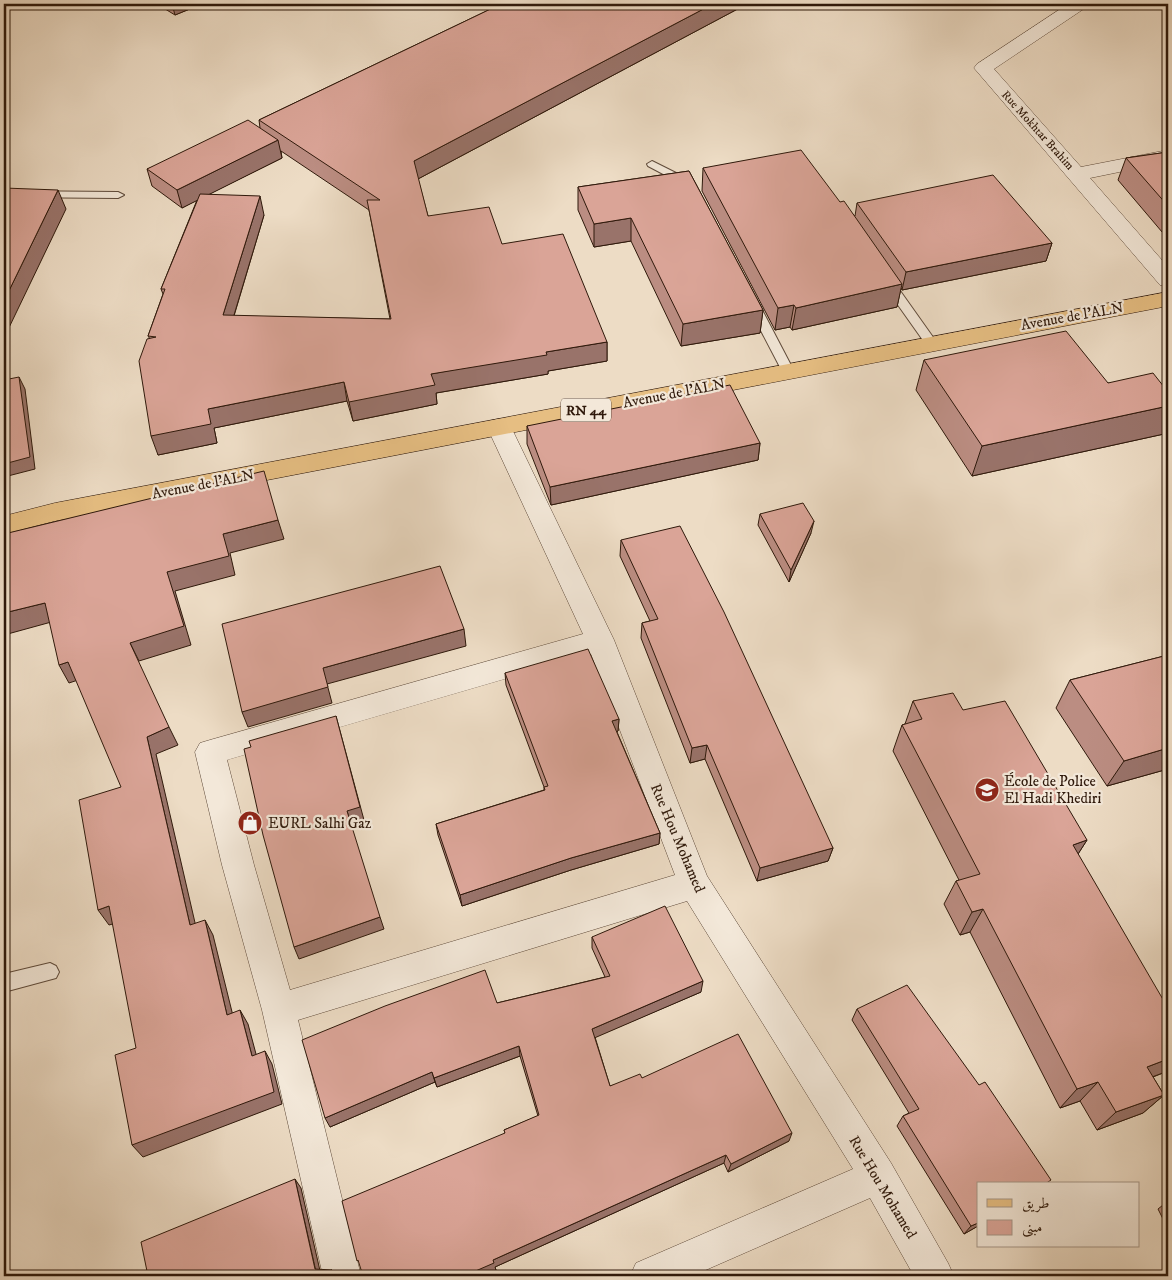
<svg xmlns="http://www.w3.org/2000/svg" width="1172" height="1280" viewBox="0 0 1172 1280" font-family="'IM FELL DW Pica',Amiri,serif">
<style>
.lines{fill:none;stroke-linecap:round;stroke-linejoin:round}
.lane-casing{stroke:#5e4a3a;stroke-width:2}
.street-casing{stroke:#5e4a3a;stroke-width:1}
.primary-casing{stroke:#2f190b;stroke-width:1}
.lane{fill:#f3e8d9;fill-rule:evenodd}
.street{fill:#f3e8d9;fill-rule:evenodd}
.primary{fill:#e6be82;fill-rule:evenodd}
.wall{fill:#bb8d82;stroke:#2f190b;fill-rule:evenodd}
.shaded-wall{fill:#99736a;stroke:#2f190b}
.building{fill:#daa497;stroke:#2f190b}
.labels{text-anchor:middle;stroke-width:4.5;stroke-linejoin:round;paint-order:stroke}
.far-street-label{font-size:12px;fill:#2f190b;stroke:#f3e8d9}
.shield{fill:#f3e8d9;stroke:#6a5749;stroke-width:1}
.shield-label{font-size:14px;font-weight:bold;fill:#2f190b}
.street-label{font-size:15px;fill:#2f190b;stroke:#f3e8d9}
.poi-label{font-size:15px;fill:#2f190b;stroke:#f3e8d9;text-anchor:start}
</style>
<rect width="100%" height="100%" fill="#eddcc5"/>
<filter id="stains"><feTurbulence type="fractalNoise" baseFrequency=".004" numOctaves="4"/><feColorMatrix values="0 0 0 0 .2 0 0 0 0 .09 0 0 0 0 .02 0 0 0 .5 -.17"/></filter>
<radialGradient id="worn" r=".72"><stop offset=".6" stop-color="#630" stop-opacity="0"/><stop offset="1" stop-color="#630" stop-opacity=".3"/></radialGradient>
<g class="lines">
<defs>
<path id="lane" d="M 652,161 L 692,181 L 694,183 L 688,186 L 684,185 L 648,166 L 647,164 Z
M 4,191 L 118,192 L 124,195 L 118,198 L 4,197 Z
M 887,277 L 891,278 L 935,340 L 937,343 L 935,346 L 927,346 L 881,281 Z
M 753,300 L 759,304 L 794,371 L 792,374 L 784,374 L 782,371 L 747,304 Z
M 50,963 L 56,966 L 59,972 L 56,978 L 4,992 L 4,974 Z"/>
<path id="street" d="M 1068,4 L 1088,4 L 1085,8 L 994,69 L 1081,167 L 1168,150 L 1168,162 L 1090,178 L 1168,267 L 1168,287 L 1160,285 L 974,68 L 977,64 Z
M 499,419 L 508,421 L 511,427 L 614,640 L 707,876 L 891,1163 L 948,1263 L 954,1276 L 914,1276 L 870,1198 L 692,1276 L 630,1276 L 636,1263 L 853,1169 L 687,901 L 298,1020 L 361,1276 L 323,1276 L 262,1010 L 222,865 L 195,752 L 200,743 L 210,740 L 583,634 L 487,427 L 490,421 ZM 591,654 L 675,875 L 290,990 L 254,865 L 227,760 Z"/>
<path id="primary" d="M 1168,292 L 1168,306 L 55,521 L 4,534 L 4,516 L 55,503 Z"/>
</defs>
<use href="#lane" class="lane-casing"/>
<use href="#street" class="street-casing"/>
<use href="#primary" class="primary-casing"/>
<use href="#lane" class="lane"/>
<use href="#street" class="street"/>
<use href="#primary" class="primary"/>
</g>
<path class="wall" d="M 157,4 L 202,4 L 175,15 Z
M 501,4 L 747,4 L 418,179 L 428,216 L 502,244 L 607,342 L 607,361 L 548,371 L 548,374 L 436,393 L 437,404 L 353,421 L 347,401 L 214,428 L 217,443 L 158,455 L 150,339 L 148,336 L 163,294 L 161,289 L 197,200 L 182,208 L 152,186 L 147,169 L 260,128 L 259,120 ZM 281,151 L 369,210 L 390,319 L 234,316 L 264,215 L 209,194 L 282,158 Z
M 1168,152 L 1168,239 L 1118,180 L 1126,158 Z
M 703,168 L 840,202 L 855,216 L 857,203 L 1052,243 L 1046,261 L 902,290 L 901,288 L 897,307 L 792,330 L 790,327 L 775,330 L 702,191 Z
M 689,171 L 763,310 L 760,333 L 681,346 L 631,241 L 594,247 L 578,210 L 578,187 Z
M 924,360 L 1108,383 L 1168,392 L 1168,425 L 1164,434 L 972,476 L 916,390 Z
M 527,426 L 760,443 L 758,460 L 551,505 L 527,444 Z
M 760,514 L 811,533 L 789,582 L 758,525 Z
M 621,540 L 833,848 L 828,861 L 757,881 L 705,759 L 690,763 L 641,638 L 642,623 L 650,621 L 620,556 Z
M 1168,655 L 1168,769 L 1107,786 L 1056,708 L 1070,680 Z
M 505,673 L 619,719 L 618,731 L 617,732 L 660,833 L 659,844 L 571,870 L 462,906 L 438,835 L 436,824 L 544,790 L 544,787 L 506,685 Z
M 913,701 L 963,710 L 1087,840 L 1078,854 L 1168,1071 L 1153,1077 L 1164,1095 L 1143,1113 L 1097,1130 L 1080,1101 L 1060,1108 L 970,932 L 960,935 L 944,904 L 956,881 L 959,880 L 893,751 L 902,725 L 905,724 Z
M 592,937 L 701,992 L 595,1037 L 610,1086 L 642,1078 L 789,1141 L 728,1172 L 724,1163 L 495,1267 L 496,1270 L 482,1276 L 505,1133 L 504,1130 L 538,1116 L 520,1056 L 437,1087 L 435,1082 L 330,1127 L 497,1003 L 605,977 L 592,948 Z
M 857,1009 L 979,1085 L 978,1226 L 964,1234 L 897,1126 L 903,1116 L 909,1113 L 852,1020 Z
M 1168,1201 L 1168,1229 L 1158,1209 Z"/>
<path class="shaded-wall" d="M 172,4 L 202,4 L 175,15 Z
M 713,4 L 747,4 L 416,180 L 414,161 Z
M 278,140 L 282,158 L 182,208 L 177,190 Z
M 58,190 L 66,209 L 4,338 L 4,301 Z
M 260,196 L 264,215 L 228,335 L 223,315 Z
M 631,218 L 631,241 L 594,247 L 594,224 Z
M 1052,243 L 1046,261 L 902,290 L 906,272 Z
M 902,284 L 897,307 L 792,330 L 796,308 Z
M 794,305 L 790,327 L 775,330 L 778,308 Z
M 763,310 L 760,333 L 681,346 L 683,324 Z
M 607,342 L 607,361 L 548,371 L 548,374 L 436,393 L 437,404 L 353,421 L 349,402 L 431,374 L 546,352 Z
M 19,377 L 25,389 L 35,469 L 4,477 L 4,464 Z
M 344,382 L 347,401 L 214,428 L 217,443 L 158,455 L 151,436 L 208,409 Z
M 1168,406 L 1168,425 L 1164,434 L 972,476 L 982,446 Z
M 760,443 L 758,460 L 551,505 L 550,487 Z
M 278,520 L 284,539 L 230,553 L 235,575 L 175,591 L 191,645 L 139,661 L 130,643 L 167,572 L 223,534 Z
M 814,521 L 811,533 L 789,582 L 791,570 Z
M 45,603 L 55,621 L 4,635 L 4,613 Z
M 464,629 L 466,646 L 327,684 L 332,703 L 248,727 L 242,712 L 323,668 Z
M 68,662 L 78,680 L 69,683 L 59,665 Z
M 336,716 L 364,820 L 351,824 L 347,811 Z
M 619,719 L 618,731 L 612,733 L 612,721 Z
M 169,727 L 178,745 L 156,754 L 199,940 L 190,925 L 147,737 Z
M 707,745 L 705,759 L 690,763 L 692,748 Z
M 1168,748 L 1168,769 L 1107,786 L 1124,761 Z
M 660,833 L 659,844 L 571,870 L 462,906 L 460,895 L 571,858 Z
M 1087,840 L 1071,865 L 1073,845 Z
M 833,848 L 828,861 L 757,881 L 760,868 Z
M 109,906 L 120,922 L 109,925 L 98,910 Z
M 983,909 L 970,932 L 960,935 L 972,912 Z
M 380,917 L 384,929 L 299,959 L 294,947 Z
M 205,920 L 213,935 L 236,1028 L 227,1015 Z
M 703,981 L 701,992 L 592,1039 L 592,1029 Z
M 240,1010 L 248,1024 L 260,1069 L 252,1056 Z
M 519,1046 L 520,1056 L 437,1087 L 434,1078 Z
M 265,1051 L 272,1064 L 282,1104 L 143,1157 L 132,1145 Z
M 1168,1059 L 1168,1071 L 1128,1086 L 1147,1067 Z
M 432,1072 L 435,1082 L 330,1127 L 325,1118 Z
M 1098,1082 L 1080,1101 L 1060,1108 L 1077,1089 Z
M 1164,1095 L 1143,1113 L 1097,1130 L 1116,1112 Z
M 792,1133 L 789,1141 L 728,1172 L 731,1164 Z
M 726,1155 L 724,1163 L 495,1267 L 496,1270 L 482,1276 L 464,1276 L 493,1260 Z
M 295,1179 L 301,1188 L 321,1275 L 332,1270 L 336,1276 L 317,1276 Z
M 978,1223 L 978,1226 L 964,1234 L 971,1226 Z"/>
<path class="building" d="M 501,4 L 713,4 L 414,161 L 428,216 L 489,207 L 502,244 L 563,234 L 607,342 L 546,352 L 547,355 L 431,374 L 435,385 L 349,402 L 344,382 L 208,409 L 211,424 L 151,436 L 139,361 L 147,339 L 156,337 L 148,336 L 165,289 L 161,289 L 200,194 L 260,196 L 223,315 L 391,319 L 367,200 L 380,200 L 259,120 Z
M 248,120 L 278,140 L 177,190 L 147,169 Z
M 801,150 L 840,202 L 844,201 L 902,284 L 796,308 L 794,305 L 778,308 L 703,168 Z
M 1168,152 L 1168,206 L 1126,158 Z
M 689,171 L 763,310 L 683,324 L 631,218 L 594,224 L 578,187 Z
M 993,175 L 1052,243 L 906,272 L 857,203 Z
M 4,188 L 58,190 L 4,301 Z
M 1066,331 L 1108,383 L 1153,373 L 1168,392 L 1168,406 L 982,446 L 924,360 Z
M 19,377 L 30,457 L 4,464 L 4,380 Z
M 730,385 L 760,443 L 550,487 L 527,426 Z
M 264,471 L 278,520 L 223,534 L 229,556 L 167,572 L 184,626 L 130,643 L 169,727 L 147,737 L 190,925 L 205,920 L 227,1015 L 240,1010 L 252,1056 L 265,1051 L 274,1092 L 132,1145 L 115,1055 L 136,1048 L 109,906 L 98,910 L 79,800 L 121,787 L 68,662 L 59,665 L 45,603 L 4,613 L 4,534 Z
M 803,503 L 814,521 L 791,570 L 760,514 Z
M 680,526 L 724,612 L 833,848 L 760,868 L 707,745 L 692,748 L 642,623 L 658,619 L 621,540 Z
M 440,566 L 464,629 L 323,668 L 328,687 L 242,712 L 222,624 Z
M 588,649 L 619,719 L 612,721 L 660,833 L 571,858 L 460,895 L 436,824 L 545,790 L 544,787 L 548,786 L 505,673 Z
M 1168,655 L 1168,748 L 1124,761 L 1070,680 Z
M 953,693 L 963,710 L 1005,701 L 1087,840 L 1073,845 L 1168,1008 L 1168,1059 L 1147,1067 L 1164,1095 L 1116,1112 L 1098,1082 L 1077,1089 L 983,909 L 972,912 L 956,881 L 980,874 L 902,725 L 922,719 L 913,701 Z
M 336,716 L 360,807 L 347,811 L 380,917 L 294,947 L 263,835 L 244,749 L 251,747 L 249,741 Z
M 665,906 L 703,981 L 592,1029 L 610,1086 L 640,1074 L 642,1078 L 738,1034 L 792,1133 L 731,1164 L 726,1155 L 493,1260 L 494,1263 L 464,1276 L 363,1276 L 358,1260 L 357,1261 L 342,1201 L 505,1133 L 504,1130 L 539,1115 L 519,1046 L 434,1078 L 432,1072 L 325,1118 L 302,1040 L 385,1006 L 485,970 L 497,1003 L 610,976 L 592,937 Z
M 907,985 L 979,1085 L 985,1082 L 1051,1180 L 1045,1184 L 978,1184 L 978,1223 L 971,1226 L 903,1116 L 919,1109 L 857,1009 Z
M 295,1179 L 315,1269 L 332,1270 L 317,1276 L 148,1276 L 141,1242 Z"/>
<defs>
<symbol id="university-disc" viewBox="-11 -11 22 22"><circle r="9.5" fill="#8f2418" stroke="#f3e8d9"/><path d="M0-5L7-2L0 1L-7-2ZM-4 1L0 2.5L4 1V4Q0 6-4 4Z" fill="#fff"/></symbol>
<symbol id="shop-disc" viewBox="-11 -11 22 22"><circle r="9.5" fill="#8f2418" stroke="#f3e8d9"/><path d="M-5-2.5h2.3a2.7 3.5 0 0 1 5.4 0H5L5.5 6h-11ZM-1.5-2.5h3a1.5 2.3 0 0 0-3 0Z" fill="#fff"/></symbol>
</defs>
<g fill-rule="evenodd">
<use href="#university-disc" x="973" y="776" width="28" height="28"/>
<use href="#shop-disc" x="236" y="809" width="28" height="28"/>
</g>
<g class="labels">
<g class="far-street-label">
<text transform="translate(1038 130) rotate(48)" y="4">Rue Mokhtar Brahim</text>
</g>
<rect class="shield" x="561" y="398.5" width="50" height="23" rx="4"/>
<g class="shield-label">
<text x="586" y="415">RN 44</text>
</g>
<g class="street-label">
<text transform="translate(1072 316) rotate(-10)" y="5">Avenue de l'ALN</text>
<text transform="translate(674 393) rotate(-11)" y="5">Avenue de l'ALN</text>
<text transform="translate(203 484) rotate(-11)" y="5">Avenue de l'ALN</text>
<text transform="translate(678 838) rotate(67)" y="5">Rue Hou Mohamed</text>
<text transform="translate(883 1187) rotate(59)" y="5">Rue Hou Mohamed</text>
</g>
<g class="poi-label">
<text x="1004" y="786">École de Police<tspan x="1004" dy="17">El Hadi Khediri</tspan></text>
<text x="268" y="828">EURL Salhi Gaz</text>
</g>
</g>
<rect width="1172" height="1280" fill="none" stroke="#eddcc5" stroke-width="20"/>
<rect x="5" y="5" width="1162" height="1270" fill="none" stroke="#2f190b" stroke-width="2.5"/>
<rect x="10" y="10" width="1152" height="1260" fill="none" stroke="#2f190b"/>
<rect x="977" y="1182" width="162" height="65" fill="#f3e8d9" stroke="#a59587"/>
<rect x="987" y="1199" width="25" height="8" fill="#e6be82" stroke="#a59587"/>
<text x="1022" y="1208" font-size="15" fill="#2f190b">طريق</text>
<rect x="987" y="1220" width="25" height="15" fill="#daa497" stroke="#a59587"/>
<text x="1022" y="1232" font-size="15" fill="#2f190b">مبنى</text>
<rect width="100%" height="100%" filter="url(#stains)"/>
<rect width="100%" height="100%" fill="url(#worn)"/>
</svg>
